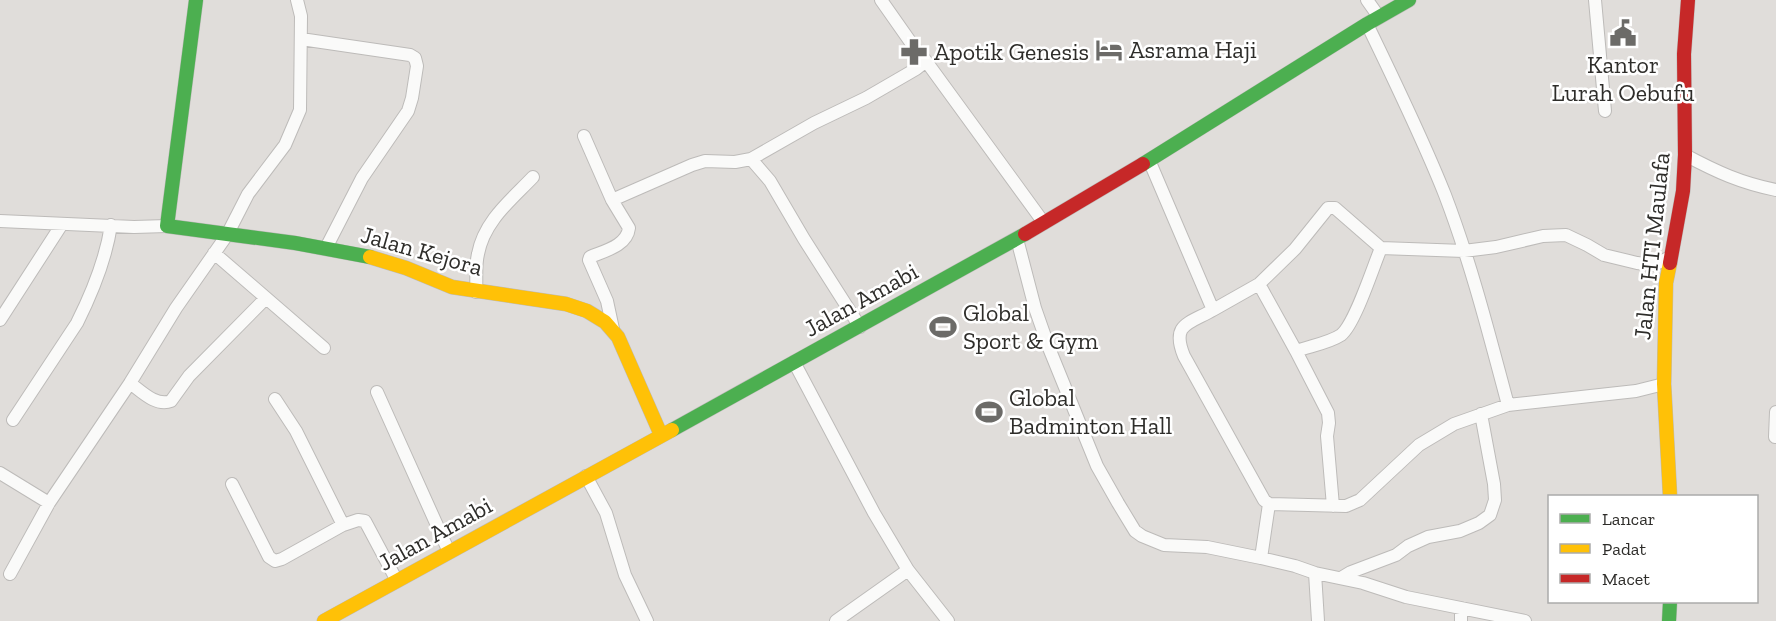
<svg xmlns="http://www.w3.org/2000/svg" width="1776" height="621" viewBox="0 0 1776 621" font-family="'Zilla Slab',serif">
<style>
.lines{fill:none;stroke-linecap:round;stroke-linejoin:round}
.street-casing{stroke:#bdbbb9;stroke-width:14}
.fast-casing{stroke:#bdbbb9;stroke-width:15}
.slow-casing{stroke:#bdbbb9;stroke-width:15}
.jam-casing{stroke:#bdbbb9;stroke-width:15}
.street{stroke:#fafaf9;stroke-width:12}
.fast{stroke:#4caf50;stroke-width:14}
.slow{stroke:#ffc107;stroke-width:14}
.jam{stroke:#c62828;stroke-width:14}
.labels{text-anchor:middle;stroke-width:5;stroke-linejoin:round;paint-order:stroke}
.poi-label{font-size:24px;fill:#2e2d2a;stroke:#fff;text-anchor:start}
.street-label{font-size:24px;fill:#2e2d2a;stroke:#fff}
</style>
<rect width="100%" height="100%" fill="#e0ddda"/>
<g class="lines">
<defs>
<path id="street" d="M 1367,0 L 1379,17
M 1595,0 L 1605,111
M 1367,24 C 1394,80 1422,137 1445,195 C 1471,263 1489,334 1508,405
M 301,39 L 410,55 L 415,58 L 417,66 L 412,98 L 408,111 L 362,178 L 326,248
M 926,61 L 1044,223
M 584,136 L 612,200 L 629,228 C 627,246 604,251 590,257 L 589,260 L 607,301 L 613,329
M 1685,155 C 1717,172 1741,183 1776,190
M 751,159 L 770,181 L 804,239 L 860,327
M 1149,160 L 1213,310 C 1188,324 1171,324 1184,356 L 1264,500 L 1269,504 L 1346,506 L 1360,500 L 1419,445 L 1454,424 L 1508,405 L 1636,391 L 1664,384
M 612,200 L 692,165 L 705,161 L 735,162 L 751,159 L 814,123 L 866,98 L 916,69 L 926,61 L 914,47 L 881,0
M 0,221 L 134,227 L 167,226
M 1017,239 L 1035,308 L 1049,348 L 1097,466 L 1118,503 L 1135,531 L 1142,536 L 1164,545 L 1207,547 L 1261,558 L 1295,566 L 1315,573 L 1363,583 L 1406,597 L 1525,621
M 214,253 L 324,348
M 1259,284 L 1296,351 L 1328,413 L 1329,423 L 1327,436 L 1333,506
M 476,292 C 477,280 475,266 478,254 C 484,221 511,200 533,177
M 1213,310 L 1259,284 L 1295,249 L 1328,208 L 1335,208 L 1381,248 L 1464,251 L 1496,247 L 1543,236 L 1566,235 L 1587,245 L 1604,255 L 1637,263 L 1654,265 L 1670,257
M 0,320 L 62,224
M 1296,351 C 1310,346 1329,343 1341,335 C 1355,324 1373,267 1381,248
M 794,362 L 874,513 L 908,570 L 948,621
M 130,383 C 141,391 156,407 171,401 L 189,376 L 266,298
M 377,392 L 449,552
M 275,399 L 296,431 L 343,525 L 358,520 L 365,521 L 397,581
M 13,420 L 77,323 C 92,293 106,259 111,225
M 1775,437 L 1776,412
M 0,473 L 49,503
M 586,476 L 606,513 L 625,575 L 647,621
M 232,484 L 269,557 L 275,561 L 282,559 L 343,525
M 1261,558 L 1269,504
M 1315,573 L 1318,621
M 10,574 L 49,503 L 130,383 L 176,308 L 227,235 L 248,194 L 285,145 L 300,110 L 301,16 L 297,0
M 1341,578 L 1351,572 L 1396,555 L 1408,546 L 1428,537 L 1460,531 L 1479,523 L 1490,515 L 1495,500 L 1494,484 L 1481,414
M 836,621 L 908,570
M 1461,621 L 1461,608"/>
<path id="fast" d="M 196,0 L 167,226 L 295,243 L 370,257
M 1143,164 L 1367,24 L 1409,0
M 672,430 L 1025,234
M 1669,621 L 1670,602"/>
<path id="slow" d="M 370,257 L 406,268 L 452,287 L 566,304 L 587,311 L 605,322 L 618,337 L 661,435
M 1670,263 L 1666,283 L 1664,384 L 1670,496
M 324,621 L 672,430"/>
<path id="jam" d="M 1025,234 L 1143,164
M 1670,263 L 1683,191 L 1685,155 L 1684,54 L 1688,0"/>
</defs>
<use href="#street" class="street-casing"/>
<use href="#fast" class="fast-casing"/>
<use href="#slow" class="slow-casing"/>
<use href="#jam" class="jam-casing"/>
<use href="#street" class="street"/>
<use href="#fast" class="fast"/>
<use href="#slow" class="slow"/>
<use href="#jam" class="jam"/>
</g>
<defs>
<symbol id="civic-bare" viewBox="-9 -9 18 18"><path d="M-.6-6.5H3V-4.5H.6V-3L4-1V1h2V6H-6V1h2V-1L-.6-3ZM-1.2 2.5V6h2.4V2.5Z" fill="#6c6b68" stroke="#fff" stroke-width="2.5" paint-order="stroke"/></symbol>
<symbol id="hotel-bare" viewBox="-9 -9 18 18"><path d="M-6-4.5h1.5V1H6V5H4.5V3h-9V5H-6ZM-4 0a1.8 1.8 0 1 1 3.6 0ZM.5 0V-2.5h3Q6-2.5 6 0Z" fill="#6c6b68" stroke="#fff" stroke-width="2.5" paint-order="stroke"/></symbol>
<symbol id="pharmacy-bare" viewBox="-9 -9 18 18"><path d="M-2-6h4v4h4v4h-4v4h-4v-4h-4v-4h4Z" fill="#6c6b68" stroke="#fff" stroke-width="2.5" paint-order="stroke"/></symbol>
<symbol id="stadium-bare" viewBox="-9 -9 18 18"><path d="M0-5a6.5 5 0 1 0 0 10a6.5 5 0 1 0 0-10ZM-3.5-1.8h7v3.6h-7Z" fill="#6c6b68" stroke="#fff" stroke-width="2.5" paint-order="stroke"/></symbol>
</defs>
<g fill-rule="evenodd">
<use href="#civic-bare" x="1604" y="14" width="38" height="38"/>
<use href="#hotel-bare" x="1090" y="31" width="38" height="38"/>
<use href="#pharmacy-bare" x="895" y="33" width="38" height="38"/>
<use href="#stadium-bare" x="924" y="308" width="38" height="38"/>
<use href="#stadium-bare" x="970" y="393" width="38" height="38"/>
</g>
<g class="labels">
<g class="poi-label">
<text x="1129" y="58">Asrama Haji</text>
<text x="934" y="60">Apotik Genesis</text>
<text x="1623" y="73" text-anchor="middle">Kantor<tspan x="1623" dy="28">Lurah Oebufu</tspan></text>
<text x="963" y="321">Global<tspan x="963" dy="28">Sport &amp; Gym</tspan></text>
<text x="1009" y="406">Global<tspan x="1009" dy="28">Badminton Hall</tspan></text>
</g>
<g class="street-label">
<text transform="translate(1652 246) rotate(-84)" y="8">Jalan HTI Maulafa</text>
<text transform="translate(422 251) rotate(16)" y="8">Jalan Kejora</text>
<text transform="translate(861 300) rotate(-29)" y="8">Jalan Amabi</text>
<text transform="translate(435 534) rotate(-29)" y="8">Jalan Amabi</text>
</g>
</g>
<rect x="1548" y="495" width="210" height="108" fill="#ffffff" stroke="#ababaa" stroke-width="1.5"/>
<rect x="1560" y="514" width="30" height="9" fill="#4caf50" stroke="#ababaa" stroke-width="1.5"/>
<text x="1602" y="525" font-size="18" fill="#2e2d2a">Lancar</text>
<rect x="1560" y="544" width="30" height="9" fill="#ffc107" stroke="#ababaa" stroke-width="1.5"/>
<text x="1602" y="555" font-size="18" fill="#2e2d2a">Padat</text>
<rect x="1560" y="574" width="30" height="9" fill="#c62828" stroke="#ababaa" stroke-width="1.5"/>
<text x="1602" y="585" font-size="18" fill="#2e2d2a">Macet</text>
</svg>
